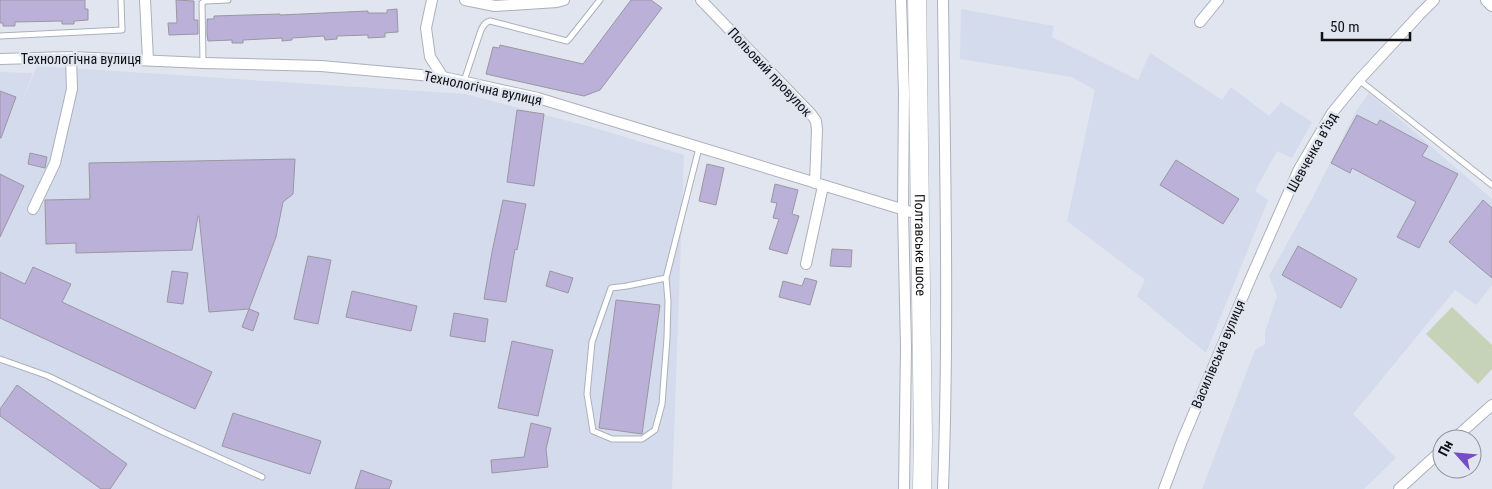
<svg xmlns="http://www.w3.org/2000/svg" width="1492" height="489" viewBox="0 0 1492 489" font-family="'Roboto Condensed',sans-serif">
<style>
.built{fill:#d3dbec}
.grass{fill:#c6d3b9}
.building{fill:#bbb0d7;stroke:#9a97a1}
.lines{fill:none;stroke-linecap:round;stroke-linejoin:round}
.service-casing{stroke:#abb0b9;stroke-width:7}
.minor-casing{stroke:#abb0b9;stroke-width:12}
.tertiary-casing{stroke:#abb0b9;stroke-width:14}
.trunk-casing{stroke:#abb0b9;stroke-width:19}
.service{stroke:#fff;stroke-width:5}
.minor{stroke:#fff;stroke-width:10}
.tertiary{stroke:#fff;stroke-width:12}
.trunk{stroke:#fff;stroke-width:18}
.labels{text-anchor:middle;stroke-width:5;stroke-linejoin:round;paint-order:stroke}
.street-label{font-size:14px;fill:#101115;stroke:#e0e5ef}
</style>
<rect width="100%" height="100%" fill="#e0e5ef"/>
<path class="built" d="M 961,9 L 1054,26 L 1052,37 L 1138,80 L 1150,53 L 1222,100 L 1231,87 L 1269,116 L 1281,102 L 1312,122 L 1292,158 L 1277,151 L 1255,191 L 1268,200 L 1206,353 L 1137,296 L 1145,280 L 1067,221 L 1095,90 L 1072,77 L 960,59 Z
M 37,66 L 465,94 L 595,128 L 684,155 L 672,489 L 0,489 L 0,72 L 33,73 L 19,109 Z
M 1369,93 L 1492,199 L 1492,285 L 1476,305 L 1455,290 L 1353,414 L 1396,458 L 1364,489 L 1202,489 L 1255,350 L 1265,344 L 1265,332 L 1277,296 L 1269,276 L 1313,197 L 1356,111 Z"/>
<path class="grass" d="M 1452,307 L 1492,345 L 1492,369 L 1478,384 L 1426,334 Z"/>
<path class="building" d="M 0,0 L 85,0 L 85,9 L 88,9 L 88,20 L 74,21 L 74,24 L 62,24 L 62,21 L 15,22 L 15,26 L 3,26 L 3,23 L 0,23 Z
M 176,0 L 194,1 L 194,20 L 198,20 L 198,34 L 169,35 L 168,23 L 177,23 Z
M 631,0 L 651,0 L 662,8 L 600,90 L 584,96 L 486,74 L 493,47 L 499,48 L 500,45 L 583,64 Z
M 397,9 L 398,32 L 385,33 L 385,37 L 368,38 L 368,35 L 337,36 L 337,39 L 325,40 L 324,36 L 292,38 L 292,40 L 282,41 L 282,38 L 243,40 L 243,43 L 232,43 L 232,40 L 208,41 L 207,34 L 207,19 L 214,19 L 214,16 L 280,14 L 280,15 L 368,11 L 368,13 L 387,13 L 387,10 Z
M 0,91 L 16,97 L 1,138 L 0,138 Z
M 517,110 L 544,114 L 534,186 L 507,182 Z
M 1357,115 L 1377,125 L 1380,120 L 1428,146 L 1422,156 L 1458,174 L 1419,248 L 1397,237 L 1416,202 L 1352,168 L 1350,173 L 1331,163 Z
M 30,153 L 47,157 L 45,168 L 28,164 Z
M 295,159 L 293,194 L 283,202 L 276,237 L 249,309 L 209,312 L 199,216 L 198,216 L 192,250 L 76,253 L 76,243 L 46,244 L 45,200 L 90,199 L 89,163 Z
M 1176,160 L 1239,199 L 1223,224 L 1160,185 Z
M 707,164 L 724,168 L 716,205 L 699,201 Z
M 0,174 L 24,186 L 0,237 Z
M 775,184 L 798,190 L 792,214 L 799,216 L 787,254 L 769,249 L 779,219 L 773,218 L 777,203 L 771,202 Z
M 503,200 L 526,204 L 517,250 L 515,249 L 506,302 L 484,299 L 492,252 Z
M 1483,200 L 1492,208 L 1492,278 L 1449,242 Z
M 1298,246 L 1357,279 L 1341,308 L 1282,275 Z
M 832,249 L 852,250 L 851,267 L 830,266 Z
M 308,256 L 331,260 L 318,324 L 294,319 Z
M 33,267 L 71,284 L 62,302 L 212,372 L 195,409 L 0,318 L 0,272 L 25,284 Z
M 172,271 L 188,273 L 183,304 L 167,302 Z
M 550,271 L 573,278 L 568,293 L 546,286 Z
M 805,278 L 817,281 L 810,305 L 779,297 L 783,281 L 802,286 Z
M 352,291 L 417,306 L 411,331 L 346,317 Z
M 616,300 L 660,305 L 642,434 L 599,428 Z
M 249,309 L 259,313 L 253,331 L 242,327 Z
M 454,313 L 488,319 L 485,342 L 450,336 Z
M 512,341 L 553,350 L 538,416 L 498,408 Z
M 17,385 L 127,464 L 110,489 L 101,489 L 0,416 L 0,409 Z
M 233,413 L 321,441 L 310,474 L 222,446 Z
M 531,423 L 551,428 L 546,449 L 548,467 L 492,473 L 491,460 L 524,457 Z
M 361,470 L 392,481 L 389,489 L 355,489 Z"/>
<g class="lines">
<defs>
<path id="service" d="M 0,36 L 122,30 L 121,0
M 203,63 L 202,3 L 205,1 L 228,0
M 1359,80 L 1492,185
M 464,81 L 481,30 C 483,26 485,22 490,21 L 567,41 L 569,39 L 600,0
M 666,278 L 627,286 L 611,288 L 592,342 L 587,394 L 593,431 L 612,439 L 642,439 L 655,430 L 662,404 L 667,338 L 668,301 L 666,278 L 699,148
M 0,359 L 48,376 L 163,432 L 262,477"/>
<path id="minor" d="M 145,0 L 148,60
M 432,0 L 426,28 L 430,57 L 443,77
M 465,0 L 495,6 L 557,2 L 564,0
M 701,0 L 811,114 L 816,121 L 817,130 L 815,183
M 901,0 L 904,93 L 903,210 L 906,348 L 904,489
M 1200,22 L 1218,0
M 0,59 L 71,57 L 203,63 L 321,66 L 443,77 L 538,98 L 921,215
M 33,209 L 55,163 L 72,89 L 71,57
M 806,264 L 823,186
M 1454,439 L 1492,405
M 943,489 C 949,326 945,163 943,0
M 1164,489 L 1182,441 L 1249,282 L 1299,169 L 1332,113 L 1359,80 L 1420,14 L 1434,0
M 1399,489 L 1442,450"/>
<path id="tertiary" d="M 1487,0 L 1492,5"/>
<g id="trunk">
<path id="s1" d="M 917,0 L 923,438 L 922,489"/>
</g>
</defs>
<use href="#service" class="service-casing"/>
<use href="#minor" class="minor-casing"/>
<use href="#tertiary" class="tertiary-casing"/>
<use href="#trunk" class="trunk-casing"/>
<use href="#service" class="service"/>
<use href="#minor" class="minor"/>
<use href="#tertiary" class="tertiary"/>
<use href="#trunk" class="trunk"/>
</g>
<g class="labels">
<g class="street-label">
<text x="81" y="64">Технологічна вулиця</text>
<text transform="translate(770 72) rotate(47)" y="5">Польовий провулок</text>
<text transform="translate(483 88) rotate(12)" y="5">Технологічна вулиця</text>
<text transform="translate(1312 152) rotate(-61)" y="5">Шевченка в’їзд</text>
<text dy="5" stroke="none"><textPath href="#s1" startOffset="245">Полтавське шосе</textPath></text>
<text transform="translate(1218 354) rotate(-67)" y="5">Василівська вулиця</text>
</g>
</g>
<g transform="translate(1457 454) rotate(297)"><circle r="24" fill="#e0e5ef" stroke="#8d9098"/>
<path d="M0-4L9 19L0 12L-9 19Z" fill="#764dc5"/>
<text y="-8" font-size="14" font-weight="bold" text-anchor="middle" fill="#101115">Пн</text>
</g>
<path d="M1322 32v8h88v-8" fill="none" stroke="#101115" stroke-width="2.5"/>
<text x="1330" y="32" font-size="15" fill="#101115" stroke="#e0e5ef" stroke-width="4" paint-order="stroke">50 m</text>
</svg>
